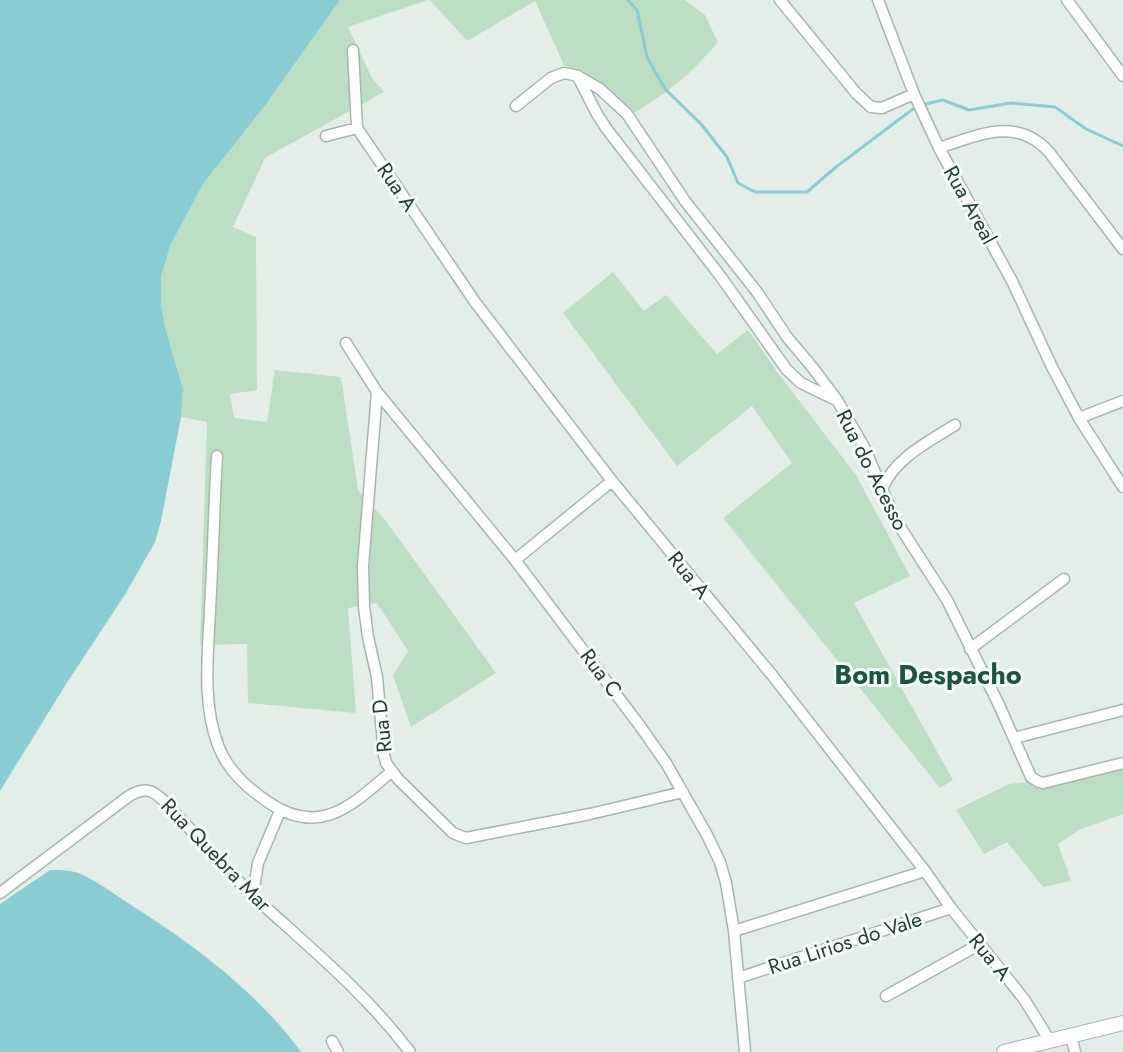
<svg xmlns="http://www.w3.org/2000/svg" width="1123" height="1052" viewBox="0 0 1123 1052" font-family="Jost,sans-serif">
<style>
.green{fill:#bcdfc4}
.water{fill:#8accd4}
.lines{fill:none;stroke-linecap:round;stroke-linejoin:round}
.stream{stroke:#8accd4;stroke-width:3}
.minor-casing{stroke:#a5b6af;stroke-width:13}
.tertiary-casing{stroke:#a5b6af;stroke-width:16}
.minor{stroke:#fff;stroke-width:10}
.tertiary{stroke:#fff;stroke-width:14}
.labels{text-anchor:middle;stroke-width:6;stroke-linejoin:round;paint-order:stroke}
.street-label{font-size:21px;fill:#224036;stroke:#f4faf7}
.district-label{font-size:27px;font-weight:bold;fill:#1d5343;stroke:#f4faf7}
</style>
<rect width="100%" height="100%" fill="#e3eee8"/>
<path class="green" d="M 340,0 L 428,0 L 348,27 L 372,78 L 384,92 L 265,158 L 233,227 L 256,237 L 257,390 L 230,394 L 234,418 L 267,422 L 275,370 L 341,377 L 358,490 L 386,521 L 496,673 L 411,727 L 393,675 L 408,651 L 377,603 L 348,608 L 356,713 L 248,703 L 247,644 L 200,645 L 207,422 L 181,417 L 183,389 L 165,327 L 161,304 L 161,277 L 170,246 L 203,184 L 264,107 Z
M 430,0 L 685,0 L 705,15 L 718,42 C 690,75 670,91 634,113 L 600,83 L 564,65 L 535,1 L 467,41 Z
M 613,272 L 644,311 L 666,295 L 717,354 L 748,330 L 778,373 L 856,475 L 910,576 L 854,603 L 953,780 L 940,788 L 723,518 L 792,463 L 752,406 L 677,466 L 563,313 Z
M 1123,760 L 1123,814 L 1079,830 L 1058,844 L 1071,881 L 1043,887 L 1007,842 L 984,854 L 956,810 L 1009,784 L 1029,782 Z"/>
<path class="water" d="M 0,0 L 340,0 L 264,107 L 203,184 L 170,246 L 161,277 L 161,304 L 165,327 L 183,389 L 181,417 L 161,521 L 155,542 L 126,593 L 68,681 L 0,791 Z
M 50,870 C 61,870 71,870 81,874 C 98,882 113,893 128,903 C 190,942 258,992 301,1052 L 0,1052 L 0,904 Z"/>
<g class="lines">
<path class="stream" d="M 628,0 L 637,10 L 647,57 L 665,89 L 701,124 L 727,157 L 738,183 L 755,192 L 807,192 L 836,167 L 913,109
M 926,104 L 943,100 L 969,110 L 1011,103 L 1055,107 L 1086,129 L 1123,146"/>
<defs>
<path id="minor" d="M 780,0 L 856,93 L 871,107 L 882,108 L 914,94
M 878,0 L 914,94 L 939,148 L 1012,281 L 1052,367 L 1079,418 L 1123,487
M 1067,0 L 1123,76
M 353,50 L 357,128
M 578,77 L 597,114 L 606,128 L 721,277 L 787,370 L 801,383 L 836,400
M 516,106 L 551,78 L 564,73 L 578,76 L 600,89 L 627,114 L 685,201 L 757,292 L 787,337 L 813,368 L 837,400 L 864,447 L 895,519 L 947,600 L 999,705 L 1031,777 L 1039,782 L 1043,783 L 1123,763
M 326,136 L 357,128 L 475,302 L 612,481 L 772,675 L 925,871 L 951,908 L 1024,999 L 1050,1041
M 939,148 C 978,135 1017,116 1049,152 L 1123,249
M 346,343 L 377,392 L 515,560 L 640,726 L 666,763 L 707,835 L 720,862 L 726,883 L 734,931 L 745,1052
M 377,392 L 363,566 L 364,607 L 368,637 L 377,677 L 384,755 L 386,763 L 398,779 L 453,833 L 466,838 L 590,814 L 683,792
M 1079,418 L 1123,401
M 217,456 C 214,507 213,559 210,610 C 208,655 202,703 218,745 C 227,770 247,788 268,802 C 320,838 352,805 391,772
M 882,489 C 895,458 928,442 955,425
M 515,560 L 612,481
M 970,649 L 1064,579
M 1014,738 L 1123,710
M 0,893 L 129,796 C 144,787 152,789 164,801 C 199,838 233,879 272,913 C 321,957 370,999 410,1052
M 253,895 L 258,863 L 280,811
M 734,931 L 925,871
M 738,978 L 951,908
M 886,996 L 980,944
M 1071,1036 L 1075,1052
M 332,1041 L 338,1052"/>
<path id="tertiary" d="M 1004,1052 L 1123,1023"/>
</defs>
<use href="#minor" class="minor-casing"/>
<use href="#tertiary" class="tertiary-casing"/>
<use href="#minor" class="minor"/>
<use href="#tertiary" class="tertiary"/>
</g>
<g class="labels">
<g class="street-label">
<text transform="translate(397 187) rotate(56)" y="7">Rua A</text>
<text transform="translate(970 205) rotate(61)" y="7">Rua Areal</text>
<text transform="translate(872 470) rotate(63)" y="7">Rua do Acesso</text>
<text transform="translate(689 575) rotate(51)" y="7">Rua A</text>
<text transform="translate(601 673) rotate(53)" y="7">Rua C</text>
<text transform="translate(382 726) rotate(-96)" y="7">Rua D</text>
<text transform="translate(216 855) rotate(46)" y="7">Rua Quebra Mar</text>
<text transform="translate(845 943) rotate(-18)" y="7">Rua Lirios do Vale</text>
<text transform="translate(990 957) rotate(51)" y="7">Rua A</text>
</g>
<g class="district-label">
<text x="928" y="684">Bom Despacho</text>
</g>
</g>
</svg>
